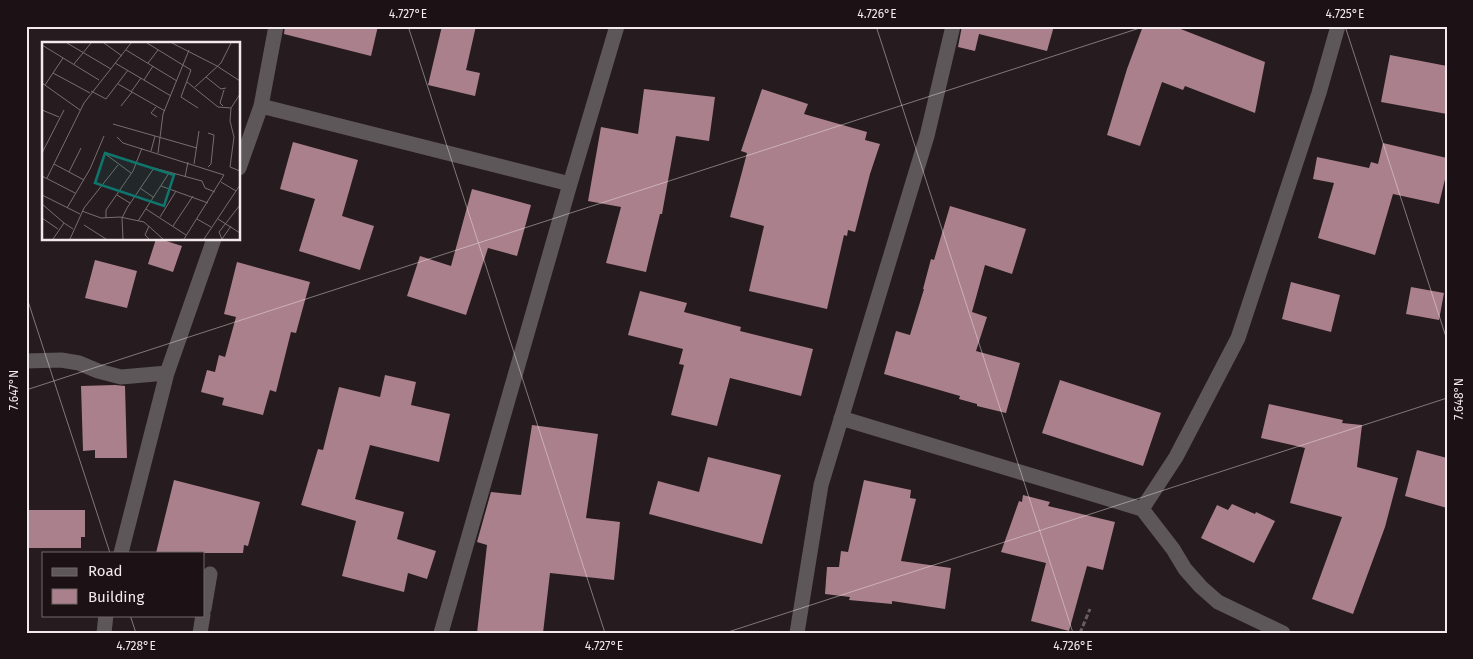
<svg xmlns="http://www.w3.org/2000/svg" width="1473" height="659" viewBox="0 0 1473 659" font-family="'Fira Sans',sans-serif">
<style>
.building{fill:#ab808d}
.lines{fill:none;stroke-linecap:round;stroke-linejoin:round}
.path{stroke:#685e60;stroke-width:3;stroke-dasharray:5 2.5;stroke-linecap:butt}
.street{stroke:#5d5759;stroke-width:15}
.ticks{fill:none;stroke:#f2eaec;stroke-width:1;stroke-opacity:0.45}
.inset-road{fill:none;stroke:#786e70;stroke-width:1}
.view{fill:#0f766e;fill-opacity:0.15;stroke:#0f766e;stroke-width:2.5}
.inset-edge{fill:none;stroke:#f2eaec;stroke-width:2.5}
.neatline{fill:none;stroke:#f2eaec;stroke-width:2}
.ticks-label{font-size:12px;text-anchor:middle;fill:#f2eaec}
</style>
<rect width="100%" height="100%" fill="#261b1e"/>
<path class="building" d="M 285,26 L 378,26 L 371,56 L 284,34 Z
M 442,26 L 476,26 L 466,70 L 480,73 L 475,96 L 428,85 Z
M 962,26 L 1054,26 L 1047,51 L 979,34 L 975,51 L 958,47 Z
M 1143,26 L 1173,26 L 1265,62 L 1255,113 L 1185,86 L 1183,90 L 1162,82 L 1140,146 L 1107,135 L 1127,69 Z
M 1390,55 L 1447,66 L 1447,114 L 1381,102 Z
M 644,89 L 715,97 L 709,141 L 676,136 L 662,214 L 660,214 L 646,272 L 606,263 L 621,207 L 588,201 L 601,127 L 638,134 Z
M 762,89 L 808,104 L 804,114 L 867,132 L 865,140 L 880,144 L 870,174 L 855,232 L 848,230 L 847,236 L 844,235 L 827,309 L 749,291 L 764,226 L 730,217 L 747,153 L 741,151 Z
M 293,142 L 358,160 L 342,216 L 374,226 L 360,270 L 299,251 L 315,199 L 280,189 Z
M 1383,143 L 1447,158 L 1447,171 L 1439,204 L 1393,194 L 1375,255 L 1318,238 L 1334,183 L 1313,179 L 1317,157 L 1369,168 L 1371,162 L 1378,164 Z
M 472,189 L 531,205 L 517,256 L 488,248 L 466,315 L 407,296 L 420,256 L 451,266 Z
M 950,206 L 1026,229 L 1012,274 L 985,265 L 972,312 L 987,317 L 976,351 L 1020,363 L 1006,413 L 977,406 L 977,404 L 959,399 L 960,396 L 884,374 L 896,331 L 910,335 L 924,289 L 923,289 L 931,259 L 934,260 Z
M 156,239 L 160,239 L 182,246 L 173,272 L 148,264 Z
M 95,260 L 137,271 L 127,308 L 85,298 Z
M 237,262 L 310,282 L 296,333 L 291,332 L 276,392 L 270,390 L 263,415 L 222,405 L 224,398 L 201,392 L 207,370 L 215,372 L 219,355 L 225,357 L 236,317 L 224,314 Z
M 1291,282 L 1340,295 L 1331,332 L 1282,319 Z
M 1411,287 L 1444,293 L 1439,320 L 1406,314 Z
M 640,291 L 687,303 L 684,312 L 741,327 L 740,331 L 813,349 L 801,396 L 730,378 L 717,426 L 671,415 L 684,365 L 679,364 L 683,349 L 628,335 Z
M 385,375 L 416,382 L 411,405 L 450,414 L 439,462 L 370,445 L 355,499 L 404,512 L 397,539 L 436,551 L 427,579 L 408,573 L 404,592 L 342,576 L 356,521 L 301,505 L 318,449 L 323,450 L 339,387 L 380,397 Z
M 1060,380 L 1161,413 L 1143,466 L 1042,433 Z
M 115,385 L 125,386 L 127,458 L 95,458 L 95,450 L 83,451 L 81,386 Z
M 1269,404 L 1343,420 L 1342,423 L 1362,425 L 1357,467 L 1398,478 L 1385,527 L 1353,614 L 1312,599 L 1342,517 L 1290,503 L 1305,448 L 1261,438 Z
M 532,425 L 598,434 L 586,518 L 620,522 L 614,580 L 550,573 L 543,633 L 477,633 L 487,545 L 477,542 L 491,492 L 521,495 Z
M 1417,450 L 1447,458 L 1447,508 L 1405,496 Z
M 708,457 L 781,475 L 762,544 L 649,514 L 658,481 L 699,492 Z
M 174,480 L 260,502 L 248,546 L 244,545 L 243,553 L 156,553 Z
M 864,480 L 911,490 L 910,498 L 916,499 L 901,561 L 951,568 L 945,609 L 892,601 L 892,604 L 849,600 L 850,597 L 825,594 L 827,567 L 839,567 L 841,551 L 848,552 Z
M 1023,495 L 1050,502 L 1048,506 L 1115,522 L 1103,570 L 1087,566 L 1069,631 L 1031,621 L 1046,563 L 1001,552 L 1019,501 L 1022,502 Z
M 1232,504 L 1255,514 L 1256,512 L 1275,521 L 1254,563 L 1201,538 L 1217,505 L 1228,510 Z
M 26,510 L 85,510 L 85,537 L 81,537 L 81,548 L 26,548 Z"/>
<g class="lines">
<path class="path" d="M 1080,633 L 1090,609"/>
<path class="street" d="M 261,106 L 570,184
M 239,168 L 261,106 L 276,26
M 26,361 L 61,360 L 79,363 L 98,371 L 121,377 L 167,373
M 841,418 L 1142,509 L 1173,549 L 1185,569 L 1201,587 L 1218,602 L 1283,633
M 1142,509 L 1176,457 L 1238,338 L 1319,93 L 1338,26
M 121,553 L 167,373 L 214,239
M 204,609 L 210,574
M 104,633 L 106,615
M 200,633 L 203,615
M 441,633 L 570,184 L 617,26
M 797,633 L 821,485 L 927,136 L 953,26"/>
</g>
<path class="ticks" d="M 408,26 L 605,633M 876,26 L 1073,633M 1345,26 L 1447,340M 26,295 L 110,553M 26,390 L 1146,26M 130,615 L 136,633M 725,633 L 1447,398"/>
<g transform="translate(42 42)">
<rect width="198" height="198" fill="#261b1e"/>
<path class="inset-road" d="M 25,1 L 69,27M 62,1 L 80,14M 105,1 L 149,28 L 139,55 L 156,66M 130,1 L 175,24M 0,3 L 57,38M 84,8 L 135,39M 73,21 L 129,54M 106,21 L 116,8M 32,22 L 49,1M 175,24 L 198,39M 11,31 L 48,51M 164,35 L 179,47 L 184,46M 102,38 L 111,24M 145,40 L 176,65 L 189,66M 0,41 L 38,68M 76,42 L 123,69M 3,43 L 21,16M 153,45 L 179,21 L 189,1M 49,49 L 64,57 L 86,28M 89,50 L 99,36M 198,52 L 189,66 L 188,79 L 192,95 L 188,125 L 198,129M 79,64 L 90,50M 181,64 L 178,61 L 182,48M 114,65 L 109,71 L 115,75M 0,68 L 17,75M 71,82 L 155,106M 75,95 L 81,101 L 182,133 L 142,197M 109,109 L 113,94M 0,111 L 22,68M 62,111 L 89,131M 116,111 L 121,72 L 147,8M 12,122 L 42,138M 152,122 L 157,89M 166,125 L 169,122 L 172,93 L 166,91M 27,130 L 39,106M 0,134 L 33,151M 143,135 L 146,120M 5,136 L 42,61 L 89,1M 179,140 L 194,149M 119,144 L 166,161M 98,146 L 111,155M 0,153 L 38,172M 75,153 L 88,161M 0,162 L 22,181M 25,166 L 48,127 L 62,94M 104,167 L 144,193M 40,169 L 59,176 L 78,175 L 102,180 L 121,197M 118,175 L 134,149M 0,176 L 16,187M 64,176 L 64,168 L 91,129 L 100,106M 155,177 L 169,185M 176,177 L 198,191M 96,179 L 127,131M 42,183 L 64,197M 131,184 L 151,154M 11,197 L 22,181 L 31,187M 28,197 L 42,166 L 76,123M 81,197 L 80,176 L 85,166 L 112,126 L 160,139 L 163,146 L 173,150M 107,197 L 103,193 L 107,184M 162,197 L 198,143M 180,197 L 177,190 L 198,163M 180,197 L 189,184"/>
<path class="view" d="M 63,111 L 132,133 L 122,164 L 53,141 Z"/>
<rect width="198" height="198" class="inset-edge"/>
</g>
<rect width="1473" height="659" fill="none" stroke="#1c1215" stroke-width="55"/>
<rect x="42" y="552" width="162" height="65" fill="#1c1215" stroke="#72686b"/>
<rect x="52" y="568" width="25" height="8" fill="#5d5759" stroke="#72686b"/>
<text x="88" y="576" font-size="15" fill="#f2eaec">Road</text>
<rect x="52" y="589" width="25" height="15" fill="#ab808d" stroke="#72686b"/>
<text x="88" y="602" font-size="15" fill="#f2eaec">Building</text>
<rect x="28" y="28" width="1418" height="604" class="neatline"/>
<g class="ticks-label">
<text x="408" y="18">4.727°E</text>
<text x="877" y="18">4.726°E</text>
<text x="1345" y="18">4.725°E</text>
<text transform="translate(14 390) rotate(-90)" y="4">7.647°N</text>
<text transform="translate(1459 399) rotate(-90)" y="4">7.648°N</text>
<text x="136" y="650">4.728°E</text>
<text x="604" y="650">4.727°E</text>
<text x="1073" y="650">4.726°E</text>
</g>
</svg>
